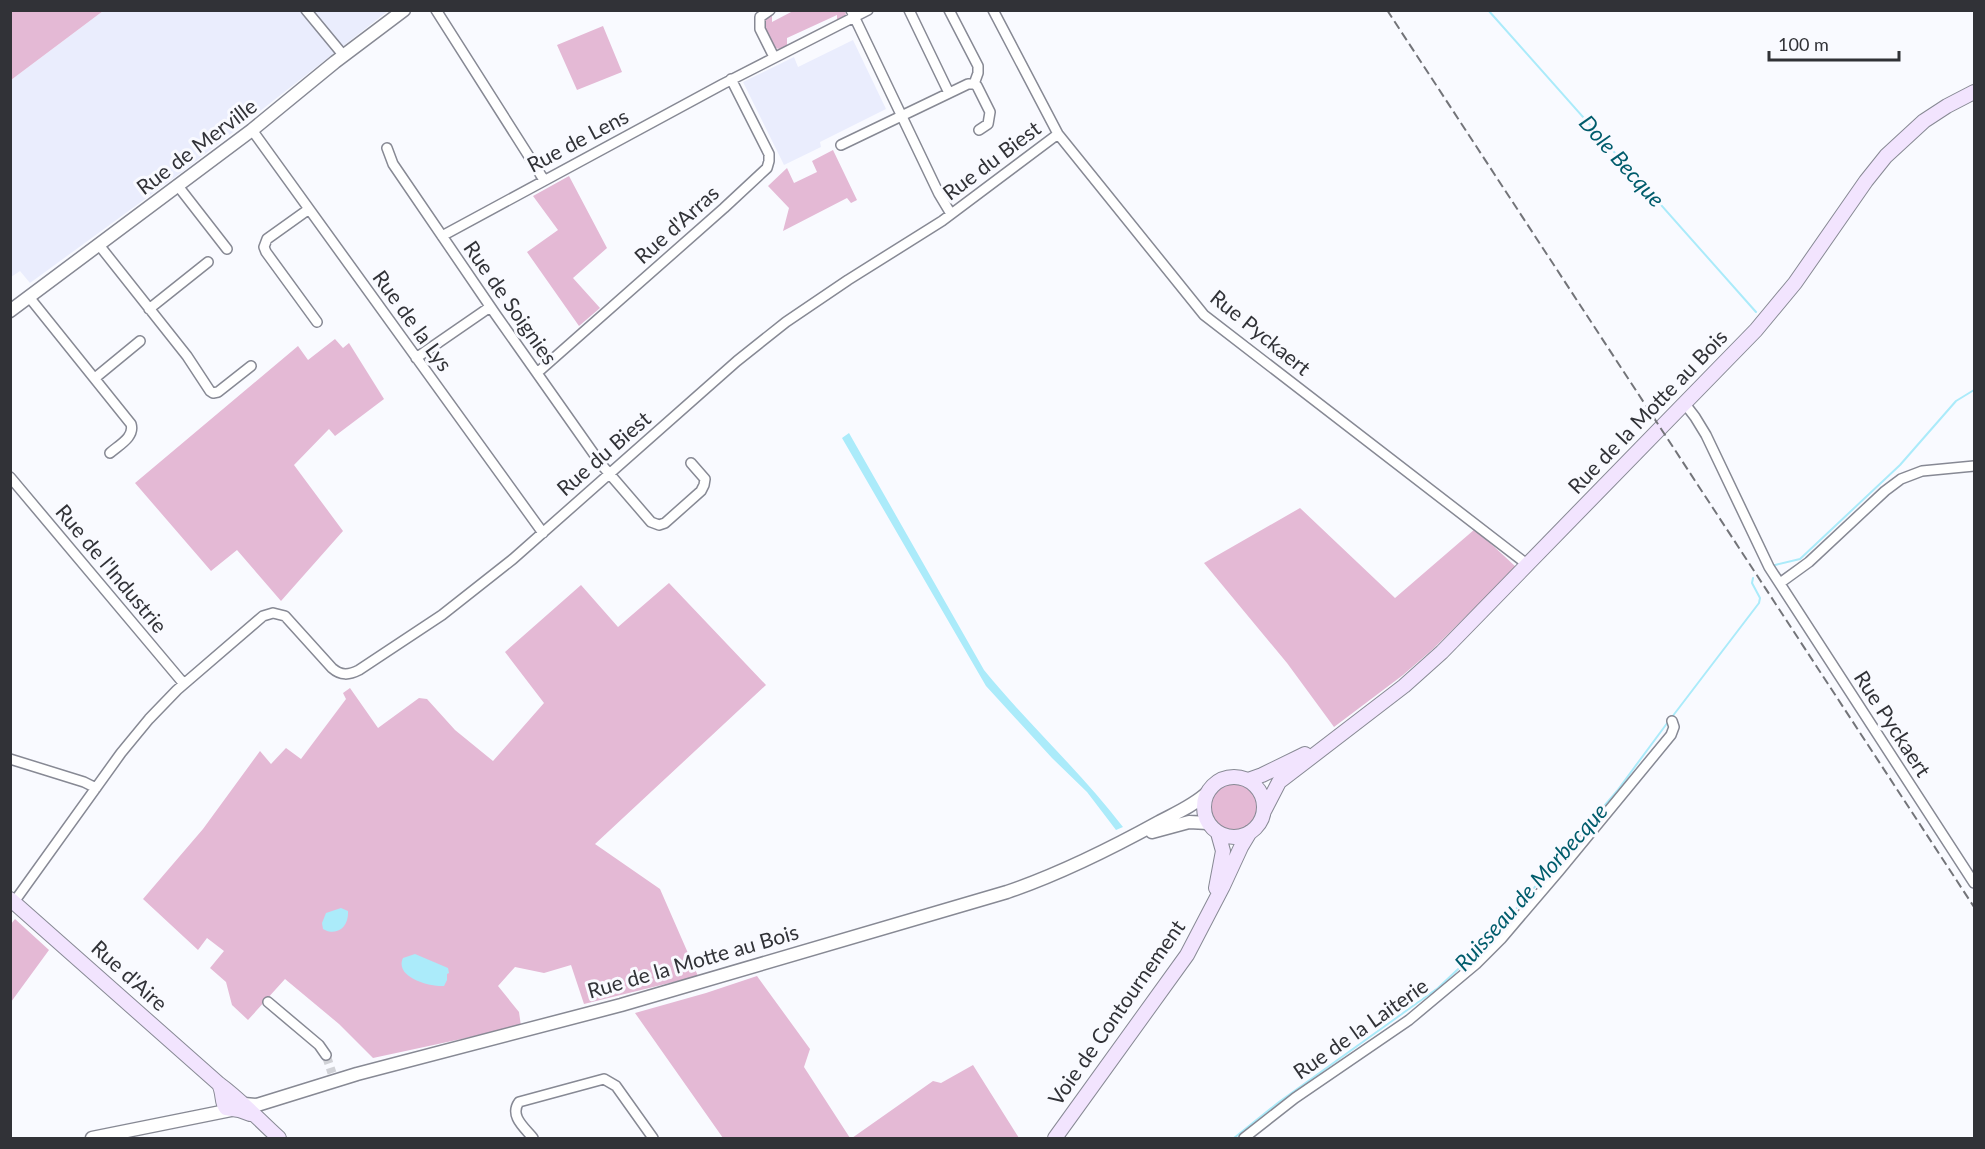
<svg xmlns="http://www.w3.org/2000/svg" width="1985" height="1149" viewBox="0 0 1985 1149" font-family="Lato,sans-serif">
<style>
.built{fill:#eaedfd}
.green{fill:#e4b9d5}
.water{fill:#abebfa}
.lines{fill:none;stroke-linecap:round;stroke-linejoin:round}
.stream{stroke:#abebfa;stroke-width:2}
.minor-tunnel{stroke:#d1d2d7;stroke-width:9;stroke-dasharray:9 4.5;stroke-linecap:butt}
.minor-casing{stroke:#878994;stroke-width:12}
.tertiary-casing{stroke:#878994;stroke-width:15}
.secondary-casing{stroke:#878994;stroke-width:16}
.minor{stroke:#fff;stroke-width:9}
.tertiary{stroke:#fff;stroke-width:12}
.secondary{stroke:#f2e4fe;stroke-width:14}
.rail{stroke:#737479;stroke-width:2;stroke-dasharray:9 4.5;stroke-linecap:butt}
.labels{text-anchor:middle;stroke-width:6;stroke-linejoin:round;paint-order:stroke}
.street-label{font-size:21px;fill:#313237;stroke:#f9faff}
.water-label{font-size:22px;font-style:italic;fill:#005c6c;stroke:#f9faff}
</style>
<rect width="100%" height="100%" fill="#f9faff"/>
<path class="built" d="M 103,11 L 388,11 L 182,172 L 30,283 L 20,271 L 11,277 L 11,80 Z
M 853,40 L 886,109 L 820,142 L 821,147 L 784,165 L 743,82 L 794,57 L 798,67 Z"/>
<path class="green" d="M 11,10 L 103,10 L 103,11 L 11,80 Z
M 845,10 L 846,15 L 837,21 L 837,15 L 787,38 L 787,46 L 780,49 L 774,48 L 762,24 L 763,20 L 772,14 L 772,22 L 793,11 Z
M 603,26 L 622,72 L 577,90 L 557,45 Z
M 833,150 L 857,200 L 851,203 L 847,198 L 783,231 L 789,208 L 768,186 L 787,168 L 794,183 L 817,172 L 812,161 Z
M 569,176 L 607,248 L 573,278 L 600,308 L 579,326 L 527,252 L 558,230 L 533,196 Z
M 335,339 L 343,348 L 349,343 L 384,399 L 335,436 L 329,429 L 294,465 L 343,531 L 281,601 L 237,550 L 211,571 L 135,483 L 298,346 L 308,360 Z
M 1300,508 L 1395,598 L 1475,529 L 1516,567 L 1433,649 L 1403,675 L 1334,727 L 1287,663 L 1204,563 Z
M 669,583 L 766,685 L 595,844 L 660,889 L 698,976 L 584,1004 L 571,965 L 544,973 L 515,967 L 498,986 L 519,1012 L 521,1026 L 373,1058 L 339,1024 L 285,979 L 248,1020 L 232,1005 L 226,982 L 210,968 L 224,951 L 207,938 L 198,950 L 143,899 L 203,829 L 260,751 L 271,764 L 286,748 L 301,759 L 346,699 L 343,693 L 350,688 L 378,728 L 419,698 L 427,699 L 455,730 L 493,761 L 544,703 L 505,652 L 581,585 L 618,627 Z
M1210 807a25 25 0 1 1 50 0a25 25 0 1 1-50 0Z
M 15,919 L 49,950 L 11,1002 L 11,924 Z
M 757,976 L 810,1049 L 804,1067 L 850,1138 L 723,1138 L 635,1013 L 706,993 Z
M 973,1065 L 1019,1138 L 852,1138 L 933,1081 L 941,1083 Z"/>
<path class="water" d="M 849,433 L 984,670 C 1028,724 1080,771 1123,827 L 1116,830 L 1087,792 L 1052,758 L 986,686 L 842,438 Z
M 341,908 L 348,911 C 349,927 337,937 323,929 L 322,923 L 326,913 Z
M 415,954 L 448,968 L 449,973 L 447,974 L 447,980 L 444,986 C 430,987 394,977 403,958 Z"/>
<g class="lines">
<path class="stream" d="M 1488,10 L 1756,312
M 1775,565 L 1800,559 L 1900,465 L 1956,401 L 1974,390
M 1672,717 L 1759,603 L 1760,598 L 1752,583 L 1753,578
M 1234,1138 L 1279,1102 L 1438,988 L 1491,938 L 1617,791 L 1668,722"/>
<path class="minor-tunnel" d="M 326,1055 L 332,1073"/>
<defs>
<path id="minor" d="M 306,10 L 344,56
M 436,10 L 544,180
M 770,10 L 760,17 L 760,29 L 774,57
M 851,10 L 939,194 L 951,214
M 909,10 L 949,93
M 949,10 L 978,66 L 978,73 L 974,84 L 977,86 L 990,112 L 988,124 L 979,130
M 993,10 L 1058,134 L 1204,315 L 1528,565
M 252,130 L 543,533
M 841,145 L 968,84 L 974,84
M 387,148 L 393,164 L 496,315 L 601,464 L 651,522 L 659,525 L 665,523 L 701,491 L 704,485 L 705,479 L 691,463
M 178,186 L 227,249
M 309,209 L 267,239 L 264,247 L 266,252 L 317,322
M 442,236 L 723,84 L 868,10
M 99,245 L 187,356 L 210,391 L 213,393 L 218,392 L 251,366
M 29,297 L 131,424 C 135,437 119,445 110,453
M 149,309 L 208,262
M 416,358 L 490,307
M 537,373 L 724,208 L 767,168 L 769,161 L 769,154 L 731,79
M 95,378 L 140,341
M 1685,404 L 1695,417 L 1706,435 L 1769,567 L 1974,883
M 10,477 L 184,684
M 1780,583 L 1809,562 L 1885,491 L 1901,479 L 1922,471 L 1974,466
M 10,759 L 84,782 L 96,788
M 14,902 L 121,753 L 149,719 L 177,690 L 263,616 L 273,613 L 285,616 L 332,668 C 341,676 349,675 359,670 L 442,615 L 513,559 L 737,361 L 786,322 L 848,280 L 942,221 L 1058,134
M 268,1002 L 319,1045 L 326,1055
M 533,1138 C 525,1128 509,1116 519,1102 L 604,1079 L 616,1086 L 653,1138
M 1244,1138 L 1295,1098 L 1409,1020 L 1476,964 L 1501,939 L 1559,871 L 1671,735 L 1674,727 L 1672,721"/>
<path id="tertiary" d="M 10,311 L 252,130 L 335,62 L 404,10
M 1152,832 L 1189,822 L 1208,823
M 244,1104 L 257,1105 L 357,1074 L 621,1005 L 1007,892 C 1060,874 1110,849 1159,822 C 1176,813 1193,806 1207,793
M 92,1138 L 231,1110"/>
<path id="secondary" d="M1204 807a30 30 0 1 1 60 0a30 30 0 1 1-60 0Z
M 1248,780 L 1262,775 L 1305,754
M 1264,811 L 1279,782 L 1404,686 L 1442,652 L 1756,330 L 1795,283 L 1866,181 L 1886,156 L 1924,121 L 1947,106 L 1974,92
M 1216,888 L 1223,851 L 1218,833
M 10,899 L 219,1084 C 241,1100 259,1120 279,1138
M 219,1084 C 224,1094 221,1102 226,1108 L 239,1110 L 250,1114
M 1055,1138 L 1187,955 L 1223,886 L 1241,847 L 1250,832"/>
</defs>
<use href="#minor" class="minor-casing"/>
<use href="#tertiary" class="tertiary-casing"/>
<use href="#secondary" class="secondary-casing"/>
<use href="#minor" class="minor"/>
<use href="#tertiary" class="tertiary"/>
<use href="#secondary" class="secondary"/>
<path class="rail" d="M 1387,10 L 1974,907"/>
</g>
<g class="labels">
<g class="street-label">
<text transform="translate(578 141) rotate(-28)" y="7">Rue de Lens</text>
<text transform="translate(197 147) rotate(-37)" y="7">Rue de Merville</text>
<text transform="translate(992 161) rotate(-37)" y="7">Rue du Biest</text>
<text transform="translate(677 225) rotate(-42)" y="7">Rue d'Arras</text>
<text transform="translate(510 303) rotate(55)" y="7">Rue de Soignies</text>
<text transform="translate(412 321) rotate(54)" y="7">Rue de la Lys</text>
<text transform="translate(1260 333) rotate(39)" y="7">Rue Pyckaert</text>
<text transform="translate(1648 412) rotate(-46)" y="7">Rue de la Motte au Bois</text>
<text transform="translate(604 454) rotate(-41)" y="7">Rue du Biest</text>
<text transform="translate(111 569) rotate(50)" y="7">Rue de l'Industrie</text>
<text transform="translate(1892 724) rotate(57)" y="7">Rue Pyckaert</text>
<text transform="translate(693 962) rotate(-16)" y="7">Rue de la Motte au Bois</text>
<text transform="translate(129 976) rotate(42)" y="7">Rue d'Aire</text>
<text transform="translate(1117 1013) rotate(-55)" y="7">Voie de Contournement</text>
<text transform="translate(1361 1029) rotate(-35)" y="7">Rue de la Laiterie</text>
</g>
<g class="water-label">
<text transform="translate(1622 161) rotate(48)" y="8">Dole Becque</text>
<text transform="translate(1531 887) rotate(-48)" y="8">Ruisseau de Morbecque</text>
</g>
</g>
<rect width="1985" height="1149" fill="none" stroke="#313237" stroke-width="24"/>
<path d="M1769 51v9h130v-9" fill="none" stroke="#313237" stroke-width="3"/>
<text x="1778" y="51" font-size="18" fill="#313237" stroke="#f9faff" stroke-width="4.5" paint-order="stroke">100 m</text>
</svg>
